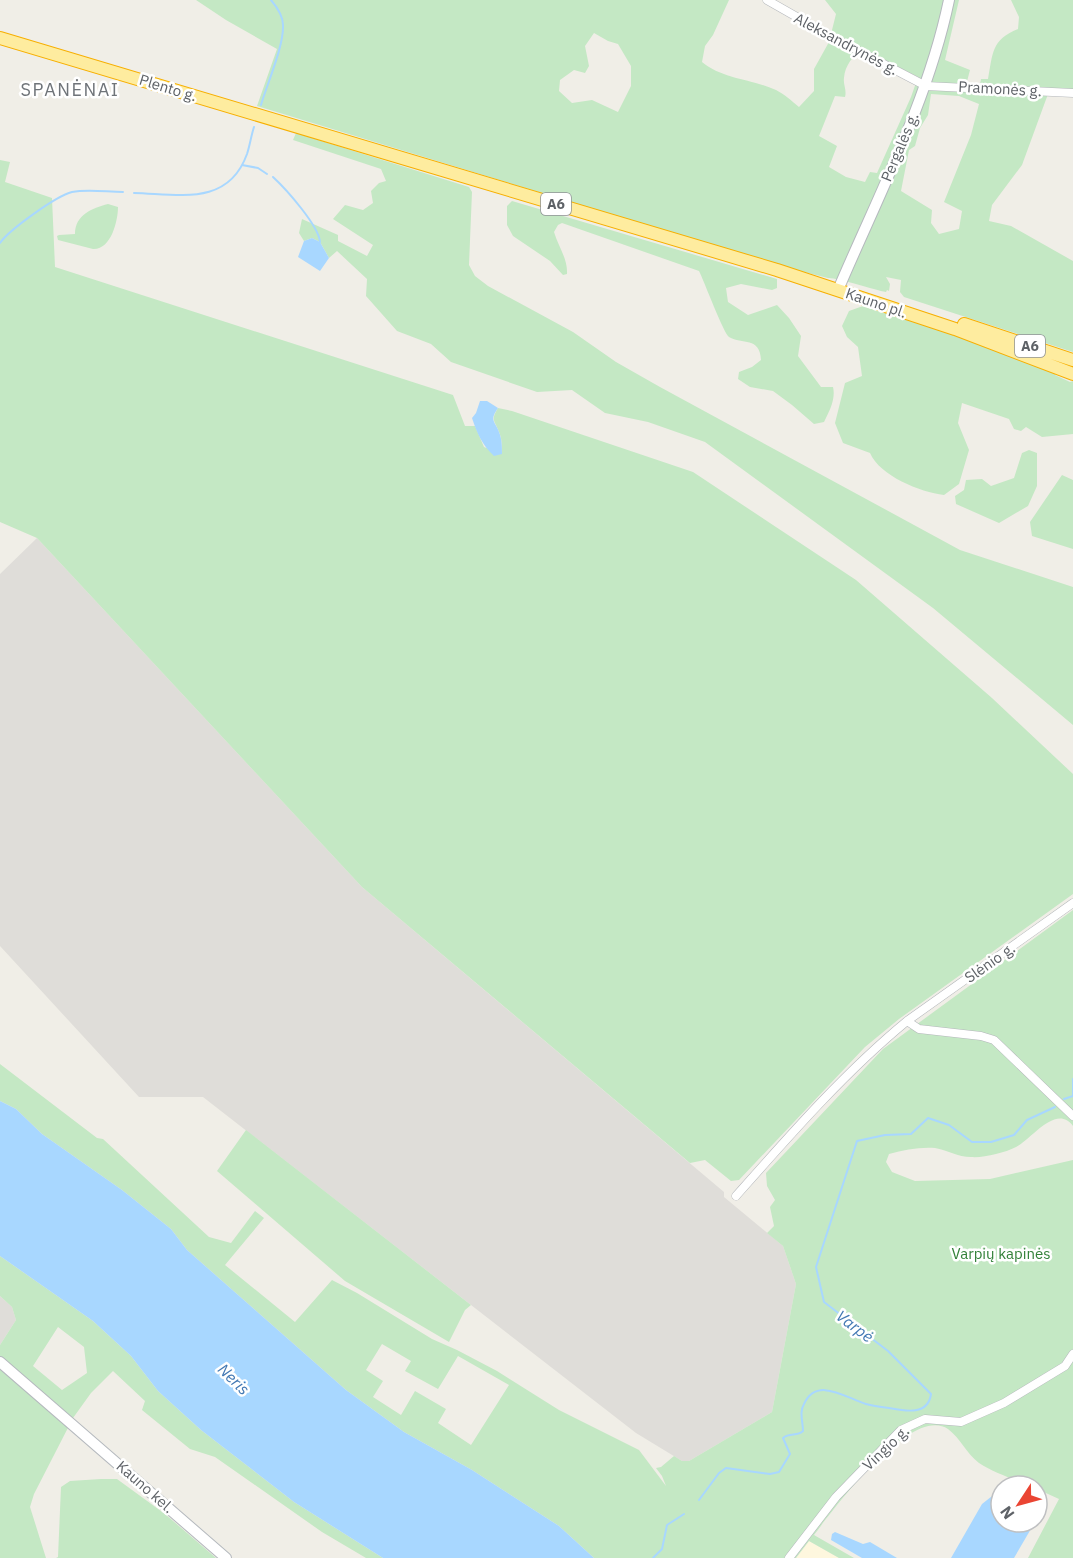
<svg xmlns="http://www.w3.org/2000/svg" width="1073" height="1558" viewBox="0 0 1073 1558" font-family="'IBM Plex Sans',sans-serif">
<style>
.commercial{fill:#fef7de}
.industrial{fill:#dfddd9}
.green{fill:#c4e8c4;fill-rule:evenodd}
.water{fill:#a8d7ff}
.lines{fill:none;stroke-linecap:round;stroke-linejoin:round}
.stream{stroke:#a8d7ff;stroke-width:2}
.minor-casing{stroke:#b4b7bb;stroke-width:9}
.secondary-casing{stroke:#b5b9be;stroke-width:12}
.trunk-casing{stroke:#f7af00;stroke-width:14}
.minor{stroke:#fff;stroke-width:8}
.secondary{stroke:#fff;stroke-width:10}
.trunk{stroke:#feec9f;stroke-width:12}
.labels{text-anchor:middle;stroke-width:5;stroke-linejoin:round;paint-order:stroke}
.shield{fill:#fff;stroke:#8e9195;stroke-width:1.5}
.shield-label{font-size:14px;font-weight:bold;fill:#5e6267}
.street-label{font-size:15px;fill:#5e6267;stroke:#fff}
.park-label{font-size:15px;fill:#338139;stroke:#fff}
.water-label{font-size:16px;font-style:italic;fill:#4278b3;stroke:#fff}
.quarter-label{font-size:18px;letter-spacing:1.5px;fill:#6f7479;stroke:#fff}
</style>
<rect width="100%" height="100%" fill="#f0eee7"/>
<path class="commercial" d="M 809,1541 L 839,1558 L 796,1558 Z"/>
<path class="industrial" d="M 37,538 L 362,887 L 724,1192 L 724,1197 L 783,1246 L 796,1284 L 772,1412 L 689,1461 L 682,1461 L 636,1433 L 203,1097 L 139,1097 L 0,946 L 0,574 Z
M 0,1296 L 12,1307 L 16,1320 L 0,1345 Z"/>
<path class="green" d="M 196,0 L 729,0 L 713,35 L 705,46 L 702,62 C 722,79 752,79 776,90 C 784,94 792,101 799,107 L 814,91 L 814,69 L 829,42 L 836,14 L 825,0 L 959,0 L 945,60 L 970,70 L 965,89 L 1048,94 L 1022,165 L 992,205 L 989,221 L 1011,226 L 1073,261 L 1073,352 L 904,297 L 900,292 L 901,280 L 886,277 L 890,284 L 889,291 L 887,290 L 886,292 C 875,290 835,277 828,278 L 784,267 L 257,106 L 277,49 L 226,20 ZM 594,33 L 608,41 L 618,44 L 631,66 L 631,86 L 618,112 L 592,100 L 572,103 L 559,91 L 560,80 L 574,70 L 585,73 L 589,66 L 585,46 ZM 861,48 L 918,77 L 911,97 L 877,173 L 870,172 L 865,182 L 846,177 L 829,167 L 837,146 L 819,136 L 835,96 L 845,97 C 847,90 843,85 844,78 C 845,65 853,57 861,48 ZM 931,94 L 959,96 L 979,104 L 971,135 L 944,202 L 962,211 L 959,229 L 939,234 L 931,223 L 932,210 L 901,191 L 909,150 L 915,146 L 920,128 L 928,115 Z
M 1011,0 L 1073,0 L 1073,90 L 980,85 L 981,79 L 988,79 C 993,53 991,40 1018,29 L 1019,17 Z
M 296,133 L 469,187 L 472,192 L 469,265 L 475,276 L 488,286 L 573,332 L 616,362 L 660,387 L 960,550 L 1073,587 L 1073,725 L 933,608 L 705,442 L 648,422 L 605,413 L 572,390 L 537,392 L 451,362 L 431,344 L 397,331 L 366,296 L 367,279 L 337,251 L 329,258 L 320,242 L 312,238 L 304,241 L 299,233 L 302,219 L 338,235 L 338,241 L 367,256 L 373,245 L 333,219 L 345,205 L 363,210 L 373,203 L 371,191 L 379,183 L 386,181 L 381,169 L 293,140 Z
M 0,160 L 10,162 L 5,182 L 52,198 L 55,267 L 453,395 L 465,426 L 475,426 L 484,447 L 502,454 C 502,447 502,438 499,432 C 495,420 490,421 498,408 L 512,411 L 693,472 L 856,580 L 992,698 L 1073,774 L 1073,894 L 899,1019 L 865,1047 L 739,1180 L 731,1181 L 705,1160 L 690,1163 L 362,887 L 37,538 L 0,522 Z
M 512,201 L 777,279 L 777,288 L 772,290 L 741,284 L 726,288 L 728,302 L 748,315 L 777,305 L 789,318 L 801,336 L 798,356 L 821,387 L 833,387 C 836,399 829,412 824,422 L 814,424 L 792,405 L 773,391 L 750,387 L 738,379 L 739,372 L 752,367 L 761,360 C 760,336 742,345 729,337 C 724,334 704,281 699,271 L 562,223 L 558,225 L 554,232 C 558,246 568,259 567,274 L 563,275 L 550,261 L 513,236 L 507,225 L 507,206 Z
M 108,204 L 118,207 C 118,221 111,250 93,249 L 58,240 L 57,236 L 59,235 L 75,234 C 75,215 92,208 108,204 Z
M 863,306 L 915,320 L 1055,372 L 1055,375 L 1070,382 L 1073,381 L 1073,434 L 1042,437 L 1026,427 L 1021,431 L 1014,429 L 1009,419 L 962,403 L 958,423 L 969,450 L 959,484 L 944,495 C 920,492 880,476 870,453 L 843,443 L 835,423 L 845,383 L 862,376 L 858,347 L 847,337 L 842,326 L 849,311 Z
M 1029,450 L 1037,453 L 1037,486 L 1028,506 L 999,523 L 956,504 L 955,496 L 964,490 L 966,480 L 982,479 L 991,486 L 1014,478 L 1022,453 Z
M 1062,475 L 1073,480 L 1073,549 L 1032,536 L 1030,522 Z
M 1073,910 L 1073,1126 C 1056,1103 1031,1140 1016,1147 C 1004,1153 984,1158 971,1157 C 958,1157 947,1150 935,1148 C 919,1147 904,1150 889,1154 L 886,1162 L 892,1172 L 915,1181 L 990,1179 L 1073,1160 L 1073,1558 L 1028,1558 L 1059,1499 L 1037,1489 L 1037,1486 L 1030,1486 C 1014,1479 994,1473 979,1463 C 967,1454 960,1438 948,1429 C 911,1404 833,1510 814,1535 L 854,1558 L 839,1558 L 809,1541 L 796,1558 L 594,1558 L 559,1526 L 472,1470 L 404,1432 L 346,1390 L 187,1250 L 171,1229 L 122,1190 L 42,1134 L 16,1109 L 0,1101 L 0,1064 L 97,1138 L 103,1139 L 209,1237 L 231,1243 L 255,1211 L 264,1218 L 225,1265 L 295,1322 L 332,1280 L 357,1293 L 432,1339 L 457,1350 L 497,1371 L 559,1410 L 639,1450 L 666,1486 L 662,1476 L 656,1468 L 661,1467 L 674,1456 L 682,1461 L 689,1461 L 772,1412 L 796,1284 L 783,1246 L 767,1233 L 774,1226 L 770,1207 L 775,1200 L 767,1186 L 766,1173 L 883,1049 ZM 382,1344 L 411,1361 L 405,1371 L 438,1389 L 458,1356 L 509,1385 L 471,1445 L 438,1423 L 446,1409 L 415,1391 L 401,1415 L 373,1397 L 383,1381 L 366,1370 Z
M 246,1130 L 471,1305 L 465,1310 L 449,1342 L 345,1281 L 217,1171 Z
M 0,1256 L 93,1321 L 131,1356 L 158,1391 L 201,1430 L 294,1502 L 383,1558 L 366,1558 L 322,1532 L 215,1457 L 190,1449 L 142,1410 L 145,1401 L 113,1371 L 91,1393 L 73,1418 L 34,1494 L 30,1507 L 46,1558 L 0,1558 L 0,1345 L 16,1320 L 12,1307 L 0,1296 ZM 58,1327 L 84,1347 L 87,1373 L 62,1390 L 33,1366 Z
M 101,1479 L 117,1479 L 165,1514 L 216,1558 L 56,1558 L 58,1557 L 61,1487 L 70,1481 Z"/>
<path class="water" d="M 312,238 L 320,242 L 329,258 L 320,271 L 298,257 L 304,241 Z
M 480,401 L 487,401 L 498,408 C 489,421 495,421 499,432 C 502,439 502,447 502,454 L 494,456 C 482,445 477,433 472,418 L 476,413 Z
M 0,1101 L 16,1109 L 42,1134 L 122,1190 L 171,1229 L 187,1250 L 346,1390 L 404,1432 L 472,1470 L 559,1526 L 594,1558 L 383,1558 L 294,1502 L 201,1430 L 158,1391 L 131,1356 L 93,1321 L 0,1256 Z
M 1001,1489 L 1001,1522 L 1035,1522 L 1014,1558 L 951,1558 L 982,1504 Z
M 835,1532 L 863,1544 L 870,1542 L 897,1558 L 862,1558 L 831,1540 L 832,1534 Z"/>
<g class="lines">
<path class="stream" d="M 261,105 C 267,84 284,46 283,25 C 283,15 277,7 271,0
M 242,165 L 258,168 L 267,174
M 273,177 C 286,189 319,226 320,242
M 134,193 C 178,194 228,207 247,154 C 250,145 251,136 254,127
M 0,243 C 9,230 56,196 72,192 C 88,189 107,192 123,192
M 1064,1099 L 1073,1096 L 1073,1079
M 699,1500 L 719,1473 L 726,1468 L 770,1474 L 779,1472 L 790,1454 L 783,1438 C 790,1432 797,1437 803,1431 C 803,1422 799,1412 804,1404 C 817,1376 846,1398 866,1404 C 873,1406 881,1407 889,1408 C 905,1411 928,1416 931,1394 L 888,1351 L 824,1302 L 816,1267 L 857,1141 L 885,1135 L 911,1134 L 928,1118 L 949,1125 L 972,1142 L 991,1142 L 1014,1135 L 1027,1120 L 1055,1107
M 653,1558 L 662,1549 L 667,1525 L 684,1514"/>
<defs>
<path id="minor" d="M 767,0 L 832,37 L 926,86 L 1073,93
M 907,1021 L 919,1029 L 981,1036 L 994,1040 L 1073,1116
M 736,1196 C 790,1135 844,1073 907,1021 L 1073,903
M 789,1558 L 836,1497 L 901,1430 L 925,1419 L 961,1422 L 1004,1403 L 1065,1366 L 1073,1354"/>
<path id="secondary" d="M 838,290 C 878,196 928,101 949,0
M 0,1362 L 226,1558"/>
<path id="trunk" d="M 0,38 L 777,270 L 955,329 L 1073,374
M 964,324 L 1073,360"/>
</defs>
<use href="#minor" class="minor-casing"/>
<use href="#secondary" class="secondary-casing"/>
<use href="#trunk" class="trunk-casing"/>
<use href="#minor" class="minor"/>
<use href="#secondary" class="secondary"/>
<use href="#trunk" class="trunk"/>
</g>
<g class="labels">
<g class="shield">
<rect x="541" y="193" width="30" height="22" rx="4.5"/>
<rect x="1015" y="335" width="30" height="22" rx="4.5"/>
</g>
<g class="shield-label">
<text x="556" y="209">A6</text>
<text x="1030" y="351">A6</text>
</g>
<g class="street-label">
<text transform="translate(846 44) rotate(28)" y="5">Aleksandrynės g.</text>
<text transform="translate(168 88) rotate(17)" y="5">Plento g.</text>
<text transform="translate(1000 89) rotate(3)" y="5">Pramonės g.</text>
<text transform="translate(900 147) rotate(-67)" y="5">Pergalės g.</text>
<text transform="translate(876 303) rotate(19)" y="5">Kauno pl.</text>
<text transform="translate(990 963) rotate(-35)" y="5">Slėnio g.</text>
<text transform="translate(886 1448) rotate(-43)" y="5">Vingio g.</text>
<text transform="translate(145 1487) rotate(41)" y="5">Kauno kel.</text>
</g>
<g class="park-label">
<text x="1001" y="1259">Varpių kapinės</text>
</g>
<g class="water-label">
<text transform="translate(855 1326) rotate(37)" y="6">Varpė</text>
<text transform="translate(234 1379) rotate(44)" y="6">Neris</text>
</g>
<g class="quarter-label">
<text x="70" y="96">SPANĖNAI</text>
</g>
</g>
<g transform="translate(1019 1504) rotate(234)"><circle r="28" fill="#ffffff" stroke="#bfc0c2" stroke-width="1.5"/>
<path d="M0-4.5L10 22L0 15L-10 22Z" fill="#ea4533"/>
<text y="-9" font-size="16" font-weight="bold" text-anchor="middle" fill="#5e6267">N</text>
</g>
</svg>
